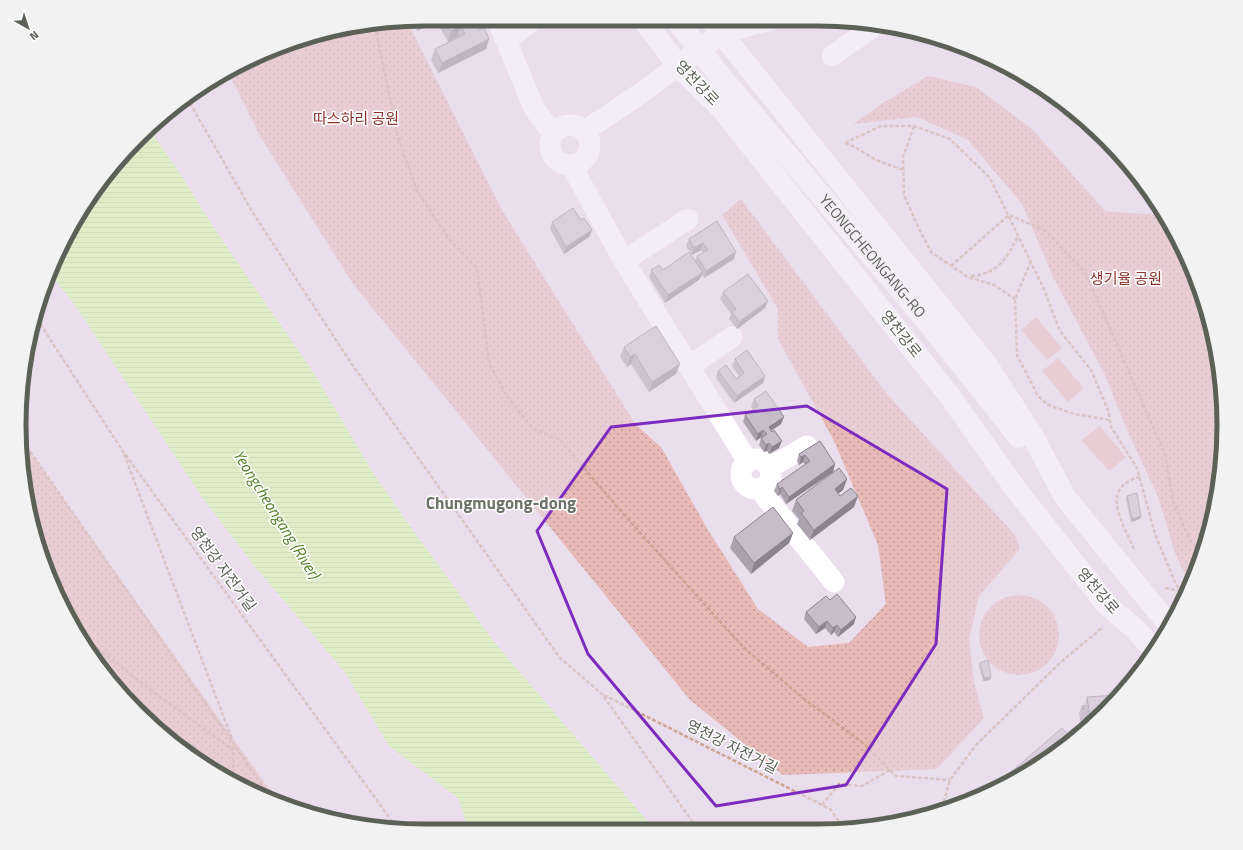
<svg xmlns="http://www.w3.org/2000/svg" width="1243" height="850" viewBox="0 0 1243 850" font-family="'Titillium Web','Noto Sans KR',sans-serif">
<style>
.grass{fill:url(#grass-dots)}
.pitch{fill:#e7b9b7}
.water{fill:url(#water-rules)}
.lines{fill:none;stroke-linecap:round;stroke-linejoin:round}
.path{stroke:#cda492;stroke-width:2.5;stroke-dasharray:4 2;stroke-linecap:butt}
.minor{stroke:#fff;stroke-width:21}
.tertiary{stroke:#fff;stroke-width:22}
.wall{fill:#aaa3ad}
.shaded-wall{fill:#8b848d}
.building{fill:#c6bdc9;stroke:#8b848d}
.marked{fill:none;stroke:#7b2cbf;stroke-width:3;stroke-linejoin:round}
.labels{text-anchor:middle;stroke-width:3;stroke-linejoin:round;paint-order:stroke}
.street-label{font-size:15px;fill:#5b6157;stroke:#fff}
.park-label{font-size:15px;fill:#8a352d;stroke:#fff}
.water-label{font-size:16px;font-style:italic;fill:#508126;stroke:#fff}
.quarter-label{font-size:17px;font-weight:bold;fill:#6d7368;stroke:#fff}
.rim{fill:none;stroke:#5b6157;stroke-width:5}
</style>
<defs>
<pattern id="grass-dots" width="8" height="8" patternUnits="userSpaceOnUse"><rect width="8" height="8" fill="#e7b9b7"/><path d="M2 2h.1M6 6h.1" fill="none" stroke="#be9a98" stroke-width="1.8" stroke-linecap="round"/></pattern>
<pattern id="water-rules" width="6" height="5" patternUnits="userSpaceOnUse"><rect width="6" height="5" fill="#d0ff9b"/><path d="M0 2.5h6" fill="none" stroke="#b5dd88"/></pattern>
</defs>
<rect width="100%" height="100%" fill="#eadeec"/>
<path class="grass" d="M 407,21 L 502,210 L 636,425 L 661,447 L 708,530 L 758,609 L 808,647 L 849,643 L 886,604 L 878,545 L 834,441 L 778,339 L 778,309 L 722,215 L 741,199 L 887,394 L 1015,535 L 1020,549 L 979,596 L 969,640 L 974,682 L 984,718 L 937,769 L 783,775 L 690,700 L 353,284 L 261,138 L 228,72 L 269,50 L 320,33 Z
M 928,76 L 976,87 L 1032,129 L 1105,211 L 1157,215 L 1162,211 L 1193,270 L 1216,346 L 1224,425 L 1216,504 L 1190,586 L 1175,553 L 1158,497 L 1127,430 L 1104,373 L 1054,279 L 1022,204 L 968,140 L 917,117 L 853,124 L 883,103 Z
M 20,438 L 279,803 L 269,800 L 199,762 L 138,712 L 103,672 L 61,605 L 27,504 L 20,451 Z
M979 635a40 40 0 1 1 80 0a40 40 0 1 1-80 0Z"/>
<path class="pitch" d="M 1036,317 L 1062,348 L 1047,360 L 1021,330 Z
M 1058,358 L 1084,388 L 1068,402 L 1042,371 Z
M 1100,426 L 1126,457 L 1109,471 L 1081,440 Z"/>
<path class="water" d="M 150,130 L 183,178 L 214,228 L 315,375 L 372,471 L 405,519 L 495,643 L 656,831 L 469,831 L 458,798 L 389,746 L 344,671 L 256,568 L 202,497 L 77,308 L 49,272 L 87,200 L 120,157 Z"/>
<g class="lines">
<path class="path" d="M 375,26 L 398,136 L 417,191 L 450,240 L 477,268 L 489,363 L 506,395 L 533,429 L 559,439 L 626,517 L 744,648 L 803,698 L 863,743 L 896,776 L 950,780
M 187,98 L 253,213 L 351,363 L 560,658 L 602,694 L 699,831
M 914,126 L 903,157 L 904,195 L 920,231 L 932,253 L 968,277 L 994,285 L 1015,299
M 845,143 L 881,126 L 914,126 L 950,139 L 990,178 L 1043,287 L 1060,331 L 1091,370 L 1108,410 L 1111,427 L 1137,468 L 1155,534 L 1174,580 L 1184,598
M 845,143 L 855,147 L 876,160 L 903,170
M 1031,261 L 1015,299 L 1017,355 L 1038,396 L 1048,405 L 1074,414 L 1110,420
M 951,266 L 1009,215 L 1046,231 L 1086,274 L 1165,454 L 1173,501 L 1190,540 L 1201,553
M 971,276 C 998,274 1007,258 1018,236
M 37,319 L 122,450 L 397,828
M 20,437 L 273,801
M 124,454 L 232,739
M 26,497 L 60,583 L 92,644 L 152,691 L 233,750
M 1134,549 C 1124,525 1098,487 1140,477
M 1165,588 L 1180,591
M 604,695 L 830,809 L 844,828
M 233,780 L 233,744
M 822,805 L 839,784 L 862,786 L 890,770
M 942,808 L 950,780 L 976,745 L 1061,662 L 1103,627"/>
<path class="minor" d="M 497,19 L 534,108 L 553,134
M 506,41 L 534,19
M 832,56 L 876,25
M550 145a20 20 0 1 1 40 0a20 20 0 1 1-40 0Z
M 585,131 L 644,91 L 722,33 L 773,19
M 571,165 L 624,261 L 748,462
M 624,261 L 688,219
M 690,366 L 732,337
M741 474a15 15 0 1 1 30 0a15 15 0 1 1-30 0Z
M 769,468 L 807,446
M 761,488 L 764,495 L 834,582"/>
<g class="tertiary">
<path d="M 643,19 L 678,66 L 722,109 L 949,395 L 1018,492 L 1107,605 L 1136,630 L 1155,652"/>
<path id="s1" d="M 676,19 L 712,66 L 926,320 L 1019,437"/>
<path d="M 710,19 L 986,364 L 1032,435 L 1065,497 L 1169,625"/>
</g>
</g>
<path class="wall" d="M 425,19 L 441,19 L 417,31 L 412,21 Z
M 443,19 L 479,19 L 477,26 L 479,30 L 489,39 L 486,49 L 438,73 L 431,60 L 435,49 L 458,38 L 457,37 L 448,42 L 440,28 Z
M 581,220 L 592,230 L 589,237 L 564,254 L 550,229 L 552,222 Z
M 717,221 L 734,259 L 704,278 L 702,275 L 700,279 L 665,303 L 649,277 L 651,270 L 663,270 L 695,261 L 697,256 L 703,253 L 701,250 L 692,255 L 686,246 L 689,239 Z
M 723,292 L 765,308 L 737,329 L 729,319 L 731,314 L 720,299 Z
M 624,347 L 676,374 L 649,392 L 631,364 L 627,367 L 620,357 Z
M 735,359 L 765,376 L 763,383 L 734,403 L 716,378 L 718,371 L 736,379 L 739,376 L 732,366 Z
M 754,399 L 781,424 L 771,431 L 779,448 L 769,454 L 767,451 L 764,452 L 759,445 L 761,438 L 761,437 L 756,441 L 743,422 L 745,415 L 753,410 L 751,406 Z
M 820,441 L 835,464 L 833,472 L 786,504 L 780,494 L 778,496 L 774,491 L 777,484 L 805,465 L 803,462 L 799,465 L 797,461 L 799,454 Z
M 847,479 L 843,490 L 838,494 L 840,496 L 858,496 L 854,507 L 810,540 L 797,524 L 799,519 L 792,511 L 796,500 Z
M 1127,496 L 1141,516 L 1140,519 L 1131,522 L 1126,499 Z
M 793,533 L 789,543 L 751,574 L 730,548 L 734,537 Z
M 830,600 L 854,624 L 838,637 L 834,632 L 831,635 L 825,628 L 816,634 L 804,619 L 806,612 Z
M 980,663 L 990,680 L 983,681 L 979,666 Z
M 1087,697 L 1105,712 L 1082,731 L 1079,713 L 1082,706 L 1085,705 Z
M 1044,762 L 999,789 L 1002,780 Z"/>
<path class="shaded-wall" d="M 424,19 L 441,19 L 417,31 L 421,20 Z
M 479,19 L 476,29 L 474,21 Z
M 461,26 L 457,37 L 448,42 L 451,31 Z
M 489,39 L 486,49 L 438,73 L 442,63 Z
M 592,230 L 589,237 L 564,254 L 566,247 Z
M 703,243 L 701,250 L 692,255 L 694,248 Z
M 736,252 L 734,259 L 704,278 L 706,271 Z
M 703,272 L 700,279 L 665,303 L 668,295 Z
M 768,301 L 765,308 L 737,329 L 739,322 Z
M 635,354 L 631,364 L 627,367 L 630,357 Z
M 680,364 L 676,374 L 649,392 L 652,382 Z
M 765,376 L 763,383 L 734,403 L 737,396 Z
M 784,417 L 781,424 L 766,434 L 769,427 Z
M 763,430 L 761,437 L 756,441 L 758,434 Z
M 782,441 L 779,448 L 769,454 L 772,447 Z
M 769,443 L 767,451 L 764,452 L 766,445 Z
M 805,455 L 803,462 L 799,465 L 801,457 Z
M 835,464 L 833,472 L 786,504 L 789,497 Z
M 847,479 L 843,490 L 831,499 L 835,489 Z
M 782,487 L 780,494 L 778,496 L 780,489 Z
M 858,496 L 854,507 L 810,540 L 814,530 Z
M 1141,516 L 1140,519 L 1131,522 L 1132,519 Z
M 793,533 L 789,543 L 751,574 L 754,563 Z
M 856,617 L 854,624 L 838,637 L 841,630 Z
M 827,621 L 825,628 L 816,634 L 819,627 Z
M 837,625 L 834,632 L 831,635 L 833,628 Z
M 991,677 L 990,680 L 983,681 L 984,678 Z"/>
<path class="building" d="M 445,19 L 479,19 L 474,21 L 479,30 L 484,27 L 489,39 L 442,63 L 435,49 L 465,34 L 461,26 L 451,31 Z
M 573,208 L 581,220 L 584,218 L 592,230 L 566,247 L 552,222 Z
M 717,221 L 736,252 L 706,271 L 697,256 L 708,250 L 703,243 L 694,248 L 689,239 Z
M 689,252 L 703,272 L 668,295 L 651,270 L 659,265 L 663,270 Z
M 748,274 L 768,301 L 739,322 L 732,312 L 736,309 L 723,292 Z
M 656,326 L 680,364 L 652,382 L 635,354 L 630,357 L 624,347 Z
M 747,350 L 765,376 L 737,396 L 718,371 L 726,365 L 736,379 L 744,373 L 735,359 Z
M 766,391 L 784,417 L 769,427 L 772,432 L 774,430 L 782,441 L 772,447 L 769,443 L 766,445 L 761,438 L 767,434 L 763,430 L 758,434 L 745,415 L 758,406 L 754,399 Z
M 820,441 L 835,464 L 789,497 L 782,487 L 780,489 L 777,484 L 810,461 L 805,455 L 801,457 L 799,454 Z
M 839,468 L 847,479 L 835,489 L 840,496 L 851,488 L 858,496 L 814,530 L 801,513 L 804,511 L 796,500 Z
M 1137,493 L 1141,516 L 1132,519 L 1127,496 Z
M 773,507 L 793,533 L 754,563 L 734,537 Z
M 837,594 L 856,617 L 841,630 L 837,625 L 833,628 L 827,621 L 819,627 L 806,612 L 826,596 L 830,600 Z
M 988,660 L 991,677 L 984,678 L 980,663 Z
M 1119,695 L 1105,712 L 1091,723 L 1087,697 Z
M 1085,705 L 1083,710 L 1082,706 Z
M 1062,728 L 1072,739 L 1044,762 L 1006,784 L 1002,780 Z"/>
<path d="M0 0H1243V850H0ZM 807,406 L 947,489 L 936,644 L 846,785 L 716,806 L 588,654 L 537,531 L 611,427 Z" fill="#eadeec" fill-opacity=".55" fill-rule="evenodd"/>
<path class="marked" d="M 807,406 L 947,489 L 936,644 L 846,785 L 716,806 L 588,654 L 537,531 L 611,427 Z"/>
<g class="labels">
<g class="street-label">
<text transform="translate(697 83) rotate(46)" y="5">영천강로</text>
<text dy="5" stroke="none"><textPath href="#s1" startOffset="308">YEONGCHEONGANG-RO</textPath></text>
<text transform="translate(901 334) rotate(51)" y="5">영천강로</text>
<text transform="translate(223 569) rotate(54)" y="5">영천강 자전거길</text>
<text transform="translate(1098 591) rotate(49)" y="5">영천강로</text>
<text transform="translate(732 747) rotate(27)" y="5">영천강 자전거길</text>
</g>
<g class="park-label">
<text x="356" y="124">따스하리 공원</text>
<text x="1126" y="284">생기율 공원</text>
</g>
<g class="water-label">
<text transform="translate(277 514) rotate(58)" y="6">Yeongcheongang (River)</text>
</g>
<g class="quarter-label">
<text x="501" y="509">Chungmugong-dong</text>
</g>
</g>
<path d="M0 0H1243V850H0ZM425 26H818A399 399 0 0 1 1217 425V425A399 399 0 0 1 818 824H425A399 399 0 0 1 26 425V425A399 399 0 0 1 425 26Z" fill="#f2f2f2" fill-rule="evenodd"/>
<path class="rim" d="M425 26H818A399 399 0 0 1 1217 425V425A399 399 0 0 1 818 824H425A399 399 0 0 1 26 425V425A399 399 0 0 1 425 26Z"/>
<g transform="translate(28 28) rotate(141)" stroke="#ffffff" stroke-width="3" paint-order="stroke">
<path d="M0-3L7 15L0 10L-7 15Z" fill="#5b6157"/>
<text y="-6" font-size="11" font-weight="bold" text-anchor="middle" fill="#5b6157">N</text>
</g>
</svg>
